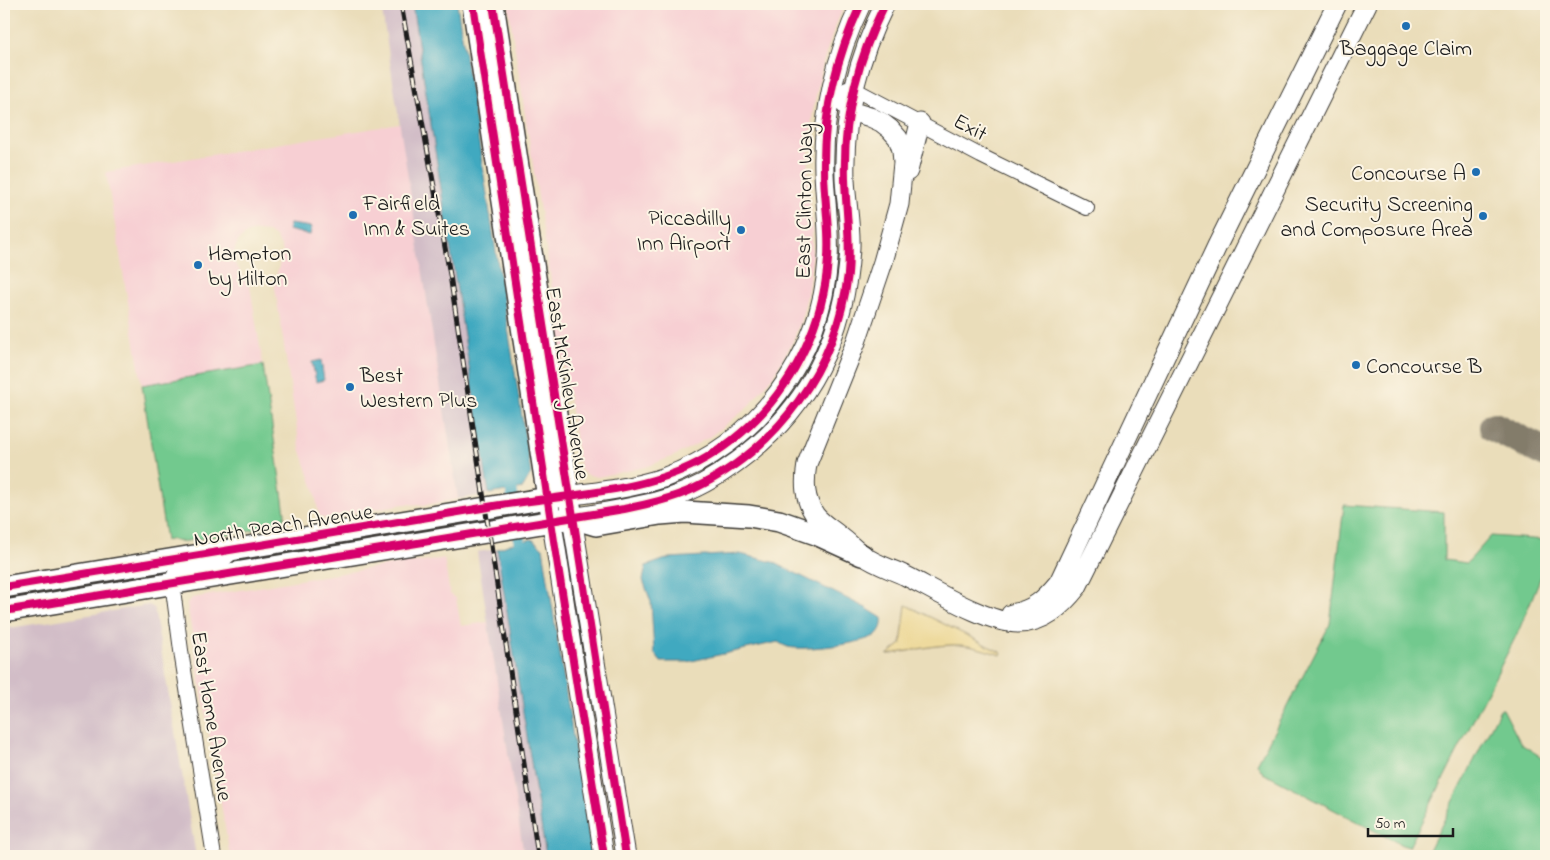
<svg xmlns="http://www.w3.org/2000/svg" width="1550" height="860" viewBox="0 0 1550 860" font-family="'Indie Flower',sans-serif">
<style>
.built{fill:#f7cfd3}
.industrial{fill:#d2bdc7}
.green{fill:#72c98e;stroke:#477255}
.sand{fill:#eeda9e;stroke:#857b5d}
.water{fill:#40a9c0;stroke:#2e626e}
.lines{fill:none;stroke-linecap:round;stroke-linejoin:round}
.canal{stroke:#40a9c0;stroke-width:12}
.taxiway{stroke:#837c6b;stroke-width:30}
.street-casing{stroke:#3b3934;stroke-width:16}
.secondary-casing{stroke:#3b3934;stroke-width:21}
.primary-casing{stroke:#3b3934;stroke-width:24}
.street{stroke:#fff;stroke-width:14}
.secondary{stroke:#fff;stroke-width:19}
.primary{stroke:#fff;stroke-width:21}
.rail-casing{stroke:#1c1c1c;stroke-width:5}
.rail{stroke:#fcf5e5;stroke-width:3;stroke-dasharray:9;stroke-linecap:butt}
.cycleway-casing{stroke:#fcf5e5;stroke-width:11}
.cycleway{stroke:#d6006c;stroke-width:8}
.poi-dot{fill:#1f6fb2;stroke:#fcf5e5;stroke-width:2}
.labels{text-anchor:middle;stroke-width:4;stroke-linejoin:round;paint-order:stroke}
.poi-label{font-size:22px;fill:#1c1c1c;stroke:#fcf5e5;text-anchor:start}
.street-label{font-size:22px;fill:#1c1c1c;stroke:#fcf5e5}
</style>
<rect width="100%" height="100%" fill="#fcf5e5"/>
<filter id="ink" filterUnits="userSpaceOnUse"><feTurbulence type="fractalNoise" baseFrequency=".02" numOctaves="2"/><feDisplacementMap in="SourceGraphic" scale="10" xChannelSelector="R" yChannelSelector="G"/><feConvolveMatrix kernelMatrix="1 2 1 2 8 2 1 2 1" color-interpolation-filters="sRGB"/></filter>
<filter id="wash" filterUnits="userSpaceOnUse"><feTurbulence type="fractalNoise" baseFrequency=".0096" numOctaves="4" result="noise"/><feDisplacementMap in="SourceGraphic" scale="20" xChannelSelector="R" yChannelSelector="G"/><feGaussianBlur stdDeviation="1.12" result="paint"/><feColorMatrix in="noise" values="0 0 0 0 0 0 0 0 0 0 0 0 0 0 0 0 0 1.4 0 .05"/><feComposite in="paint" operator="in"/></filter>
<g filter="url(#wash)">
<rect width="100%" height="100%" fill="#eaddba"/>
<path class="built" d="M 508,4 L 845,4 L 834,29 L 823,63 L 813,110 L 809,150 L 808,184 L 812,228 L 812,260 L 807,296 L 801,320 L 792,343 L 774,375 L 746,409 L 708,438 L 674,456 L 645,467 L 598,477 L 585,474 L 580,468 Z
M 400,124 L 458,499 L 425,505 L 404,504 L 351,513 L 329,520 L 319,516 L 314,489 L 300,448 L 275,288 L 276,277 L 283,251 L 276,237 L 268,232 L 257,231 L 248,233 L 239,240 L 235,249 L 234,262 L 250,286 L 263,365 L 142,385 L 106,172 Z
M 444,558 L 450,594 L 456,598 L 461,626 L 488,622 L 524,856 L 230,856 L 187,604 L 192,598 L 408,562 L 424,562 Z"/>
<path class="industrial" d="M 381,4 L 412,4 L 489,494 L 458,499 Z
M 497,549 L 546,856 L 524,856 L 477,552 Z
M 149,605 L 154,608 L 196,856 L 4,856 L 4,629 Z"/>
<path class="green" d="M 263,365 L 285,513 L 284,519 L 278,526 L 181,542 L 173,539 L 166,541 L 142,385 Z
M 1344,505 L 1444,512 L 1444,560 L 1467,563 L 1491,536 L 1546,540 L 1546,574 L 1542,574 L 1519,630 L 1409,847 L 1402,845 L 1263,773 L 1257,764 L 1330,624 Z
M 1500,709 L 1503,709 L 1521,744 L 1543,758 L 1546,759 L 1546,856 L 1429,856 L 1429,850 Z"/>
<path class="sand" d="M 906,605 L 1002,653 L 1001,655 C 987,651 974,646 960,645 C 936,644 910,651 887,655 L 901,644 Z"/>
<path class="water" d="M 412,4 L 457,4 L 531,474 L 523,488 L 489,494 Z
M 290,224 L 312,227 L 310,235 L 288,230 Z
M 321,360 L 324,380 L 316,382 L 312,362 Z
M 532,539 L 543,548 L 592,856 L 546,856 L 497,549 L 510,544 Z
M 740,554 L 773,562 L 866,608 L 882,618 C 883,625 881,630 876,635 C 863,644 804,651 788,647 C 785,646 781,644 778,642 L 687,662 L 661,662 L 654,653 L 651,602 L 643,580 L 646,566 L 669,558 Z"/>
<g class="lines">
<path class="canal" d="M 509,474 L 522,558"/>
<path class="taxiway" d="M 1494,427 L 1546,453"/>
</g>
</g>
<g filter="url(#ink)">
<g class="lines">
<defs>
<path id="street" d="M 847,89 L 854,89 L 981,156 L 1087,208
M 214,856 L 182,658 L 172,582 L 174,575 L 178,571 L 221,562 L 234,551"/>
<path id="secondary" d="M 833,87 L 850,111 L 870,117 L 881,122 L 890,129 L 898,138 L 902,150 L 903,163 L 899,204 L 883,262 L 856,342 L 807,464 C 804,482 804,499 815,515 C 822,524 832,529 841,537 C 848,542 854,549 861,554 C 874,564 891,569 906,576 C 934,590 987,623 1018,623 C 1044,623 1062,606 1077,587 L 1367,4
M 908,171 L 920,123
M 1011,614 C 1034,610 1044,600 1059,582 L 1217,246 L 1337,4
M 604,856 L 548,498 C 586,493 626,490 663,478 C 756,445 822,357 828,259 C 830,230 825,201 824,172 C 822,115 836,55 861,4
M 626,856 L 572,518 C 604,512 638,508 669,498 C 694,490 717,477 738,461 C 809,409 846,334 850,247 C 851,224 846,202 845,179 C 843,118 858,58 885,4"/>
<path id="primary" d="M 493,4 L 572,518
M 4,587 L 548,498 L 473,4
M 4,611 L 572,518 L 596,525 L 660,514 L 685,512 L 749,516 L 779,521 L 816,534 L 862,555"/>
</defs>
<use href="#street" class="street-casing"/>
<use href="#secondary" class="secondary-casing"/>
<use href="#primary" class="primary-casing"/>
<use href="#street" class="street"/>
<use href="#secondary" class="secondary"/>
<use href="#primary" class="primary"/>
<defs>
<path id="rail" d="M 401,4 L 450,275 L 538,856"/>
</defs>
<use href="#rail" class="rail-casing"/>
<use href="#rail" class="rail"/>
<defs>
<path id="cycleway" d="M 473,4 L 554,541 L 604,856
M 493,4 L 626,856
M 4,587 C 167,560 331,534 494,506 C 557,496 640,493 697,463 C 748,436 787,392 809,339 C 824,304 830,268 828,231 C 827,210 824,190 824,170 C 823,113 837,55 861,4
M 4,611 L 624,509 C 648,504 671,499 693,489 C 778,449 837,367 848,274 C 851,242 846,211 845,179 C 843,118 858,58 885,4"/>
</defs>
<use href="#cycleway" class="cycleway-casing"/>
<use href="#cycleway" class="cycleway"/>
</g>
</g>
<g class="poi-dot">
<circle cx="1406" cy="26" r="5"/>
<circle cx="1476" cy="172" r="5"/>
<circle cx="353" cy="215" r="5"/>
<circle cx="1483" cy="216" r="5"/>
<circle cx="741" cy="230" r="5"/>
<circle cx="198" cy="265" r="5"/>
<circle cx="1356" cy="365" r="5"/>
<circle cx="350" cy="387" r="5"/>
</g>
<g class="labels">
<g class="poi-label">
<text x="1406" y="55" text-anchor="middle">Baggage Claim</text>
<text x="1466" y="180" text-anchor="end">Concourse A</text>
<text x="363" y="210">Fairfield<tspan x="363" dy="25">Inn &amp; Suites</tspan></text>
<text x="1473" y="211" text-anchor="end">Security Screening<tspan x="1473" dy="25">and Composure Area</tspan></text>
<text x="731" y="225" text-anchor="end">Piccadilly<tspan x="731" dy="25">Inn Airport</tspan></text>
<text x="208" y="260">Hampton<tspan x="208" dy="25">by Hilton</tspan></text>
<text x="1366" y="373">Concourse B</text>
<text x="360" y="382">Best<tspan x="360" dy="25">Western Plus</tspan></text>
</g>
<g class="street-label">
<text transform="translate(971 126) rotate(28)" y="8">Exit</text>
<text transform="translate(803 201) rotate(-89)" y="8">East Clinton Way</text>
<text transform="translate(569 383) rotate(81)" y="8">East McKinley Avenue</text>
<text transform="translate(283 524) rotate(-9)" y="8">North Peach Avenue</text>
<text transform="translate(213 716) rotate(81)" y="8">East Home Avenue</text>
</g>
</g>
<rect width="1550" height="860" fill="none" stroke="#fcf5e5" stroke-width="20"/>
<path d="M1368 828v8h85v-8" fill="none" stroke="#1c1c1c" stroke-width="2.5"/>
<text x="1375" y="828" font-size="15" fill="#1c1c1c" stroke="#fcf5e5" stroke-width="4" paint-order="stroke">50 m</text>
</svg>
